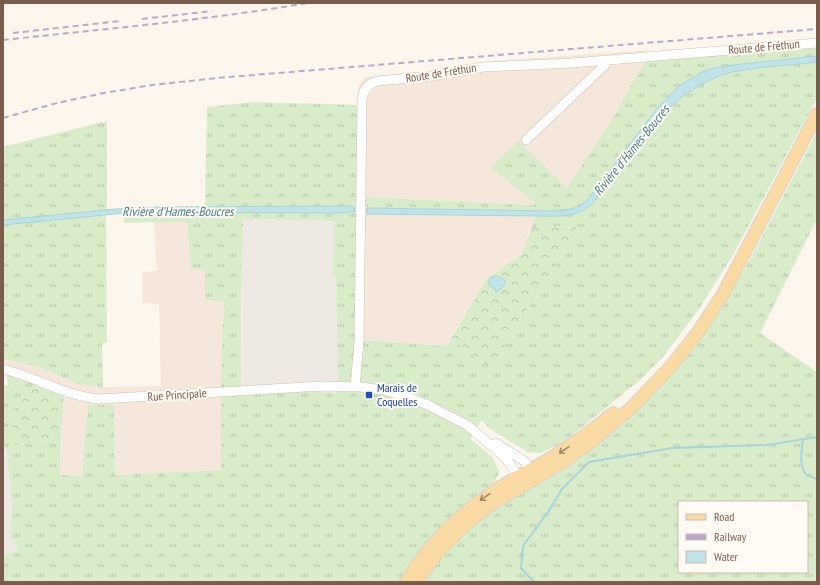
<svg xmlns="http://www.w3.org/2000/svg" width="820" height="585" viewBox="0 0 820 585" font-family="'PT Sans Narrow',sans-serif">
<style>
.residential{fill:#f5e8da}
.industrial{fill:#efe9e4}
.grass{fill:url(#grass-tufts);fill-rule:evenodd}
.forest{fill:url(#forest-crowns)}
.water{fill:#bfe3e8;stroke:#a5d3da}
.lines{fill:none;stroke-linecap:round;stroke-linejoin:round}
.stream{stroke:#a5d3da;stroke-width:2}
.minor-casing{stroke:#d1beb0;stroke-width:10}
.major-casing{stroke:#dad1cd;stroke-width:14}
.minor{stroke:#fff;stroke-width:9}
.major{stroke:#fbd9a5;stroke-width:12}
.rail{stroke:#b9a8c9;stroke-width:2;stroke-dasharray:6 4;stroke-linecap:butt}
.oneway{stroke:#a18267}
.transit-dot{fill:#1a4fb4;stroke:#fffaf3;stroke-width:1.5}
.labels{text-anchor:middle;stroke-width:4;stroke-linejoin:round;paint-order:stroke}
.street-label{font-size:12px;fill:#7a5c4d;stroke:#fffaf3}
.transit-label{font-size:12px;fill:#164399;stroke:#fffaf3;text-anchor:start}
.water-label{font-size:13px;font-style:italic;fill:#437c86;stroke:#fffaf3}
</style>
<defs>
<pattern id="grass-tufts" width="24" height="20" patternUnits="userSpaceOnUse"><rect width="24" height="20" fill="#d8ecc9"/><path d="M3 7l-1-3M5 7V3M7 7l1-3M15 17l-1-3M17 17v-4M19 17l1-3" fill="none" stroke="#b4c2a5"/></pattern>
<pattern id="forest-crowns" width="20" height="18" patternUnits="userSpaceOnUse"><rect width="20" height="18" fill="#d8ecc9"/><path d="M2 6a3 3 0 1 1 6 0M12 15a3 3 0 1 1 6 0" fill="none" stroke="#b4c2a5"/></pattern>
</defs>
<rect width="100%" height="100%" fill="#fdf6ec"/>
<path class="residential" d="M 647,50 L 646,59 L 610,123 L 567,188 L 534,202 L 534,205 L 366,197 L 368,214 L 536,216 L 522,254 L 486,279 L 446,346 L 363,340 L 357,213 L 358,85 L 365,77 L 442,69 L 494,61 Z
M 154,222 L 187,222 L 191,269 L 205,270 L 205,300 L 224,302 L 221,377 L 221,470 L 115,475 L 114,405 L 88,405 L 82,477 L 60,475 L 64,395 L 8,375 L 3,375 L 3,359 L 36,366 L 79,384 L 105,387 L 161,386 L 159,304 L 142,303 L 142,272 L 157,271 Z"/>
<path class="industrial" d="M 243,219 L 334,221 L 333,276 L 336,276 L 338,393 L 299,391 L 241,396 Z
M 3,423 L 4,443 L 7,453 L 12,506 L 10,530 L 13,539 L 15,539 L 17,551 L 3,555 Z"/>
<path class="grass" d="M 817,48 L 817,56 L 733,65 L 710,69 L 700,73 L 679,86 L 658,107 L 588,199 C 578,210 566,210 552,211 L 367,208 L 365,197 L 534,205 L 534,202 L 491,168 L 518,141 L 567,188 L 610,123 L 646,59 Z
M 817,62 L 817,98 L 733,255 L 697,312 L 662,358 L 640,380 L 564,442 L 541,453 L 527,452 L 489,428 L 482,420 L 470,438 L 493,458 L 499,471 L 494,485 L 456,512 L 417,554 L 400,582 L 3,582 L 3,555 L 17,551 L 15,539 L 12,540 L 10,530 L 12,506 L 7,453 L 4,443 L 3,386 L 8,386 L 7,375 L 37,385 L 11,412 L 43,440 L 61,444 L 60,475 L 82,476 L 88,405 L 114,405 L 115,475 L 221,470 L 221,377 L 224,302 L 205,300 L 205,270 L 191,269 L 187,222 L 154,222 L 124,223 L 123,213 L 155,212 L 251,212 L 353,206 L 205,207 L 207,107 L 254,102 L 358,105 L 363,340 L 446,346 L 451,339 L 495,370 L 501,359 L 504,346 L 577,231 L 576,226 L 532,227 L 536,216 L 572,215 L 577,214 L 590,207 L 658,118 C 676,100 697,84 722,75 C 750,66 787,66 817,62 ZM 243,219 L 334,221 L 333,276 L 336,276 L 338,393 L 299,391 L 241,396 L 241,316 Z
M 107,121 L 107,210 L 3,220 L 3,147 Z
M 817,132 L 817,219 L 760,333 L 817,372 L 817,582 L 422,582 L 452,544 L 473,524 L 670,376 L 719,312 L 747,265 ZM 679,502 L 807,502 L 807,572 L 679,572 Z
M 106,215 L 107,343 L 102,343 L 103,387 L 78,384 L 36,366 L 3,359 L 3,225 Z"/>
<path class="forest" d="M 576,226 L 577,231 L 504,346 L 501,359 L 495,370 L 451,339 L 486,279 L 522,254 L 532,227 Z
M 37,385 L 64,395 L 61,444 L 43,440 L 15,445 L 11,412 Z"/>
<path class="water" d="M 817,56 L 817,62 C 787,66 750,66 722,75 C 697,84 676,100 658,118 L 594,202 C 579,219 557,216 536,216 L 367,214 L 367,208 L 552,211 C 566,210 578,210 588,199 L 658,107 L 679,86 L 700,73 L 710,69 L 733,65 Z
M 353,206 L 355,211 L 344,213 L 155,212 L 115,214 L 3,225 L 3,220 L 116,209 L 159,207 Z
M 494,276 L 500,277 L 505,281 C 505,285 500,291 496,292 L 495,289 L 488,284 L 490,278 Z"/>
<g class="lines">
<path class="stream" d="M 803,439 C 802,449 798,468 807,475 C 810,477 814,478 817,479
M 534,582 L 521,568 L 523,546 L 548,512 L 562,489 L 589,462 L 672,448 L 767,445 L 817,437"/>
<defs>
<path id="minor" d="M 526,140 L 605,65 L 605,60
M 3,369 C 36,377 66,396 99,399 L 323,386 L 361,387 L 382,390 L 405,396 L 428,405 L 467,425 L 499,452 L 509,462 L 520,480
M 355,386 L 359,343 L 362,100 C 363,89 368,83 378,81 L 432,76 L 483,67 L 572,63 L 817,43
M 496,443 L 524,461 L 533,474"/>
<path id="major" d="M 406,582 C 429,543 461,512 499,488 C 515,477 533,469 549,459 C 572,445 593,430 613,413
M 416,582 L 439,551 L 469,521 L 495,502 L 561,463 L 592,441 L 631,408 L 673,364 L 698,332 L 723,294 L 817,114"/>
</defs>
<use href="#minor" class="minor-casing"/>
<use href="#major" class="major-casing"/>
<use href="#minor" class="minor"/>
<use href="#major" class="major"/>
<path class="rail" d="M 142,19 L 212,11
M 13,33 L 120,21
M 3,40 C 105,29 207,20 308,3
M 3,118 L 57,103 L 104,93 L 152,85 L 217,78 L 817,29"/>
</g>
<defs><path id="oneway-shaft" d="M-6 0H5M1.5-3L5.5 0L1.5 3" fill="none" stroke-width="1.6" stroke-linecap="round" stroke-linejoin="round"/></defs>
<g class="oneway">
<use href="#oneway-shaft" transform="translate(564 450) rotate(146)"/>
<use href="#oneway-shaft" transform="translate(485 497) rotate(145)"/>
</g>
<rect class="transit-dot" x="365" y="391" width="8" height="8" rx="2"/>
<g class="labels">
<g class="street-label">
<text transform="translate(764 47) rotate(-5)" y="4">Route de Fréthun</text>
<text transform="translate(441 73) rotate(-9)" y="4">Route de Fréthun</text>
<text transform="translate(177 395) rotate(-4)" y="4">Rue Principale</text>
</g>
<g class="transit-label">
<text x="377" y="392">Marais de<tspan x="377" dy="14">Coquelles</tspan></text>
</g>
<g class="water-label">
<text transform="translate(631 150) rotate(-51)" y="5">Rivière d'Hames-Boucres</text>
<text x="178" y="216">Rivière d'Hames-Boucres</text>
</g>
</g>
<rect width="820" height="585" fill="none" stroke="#7a5c4d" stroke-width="8"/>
<rect x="678" y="501" width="130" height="72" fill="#fffaf3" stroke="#cabbb1"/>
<rect x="686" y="514" width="20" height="6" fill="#fbd9a5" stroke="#cabbb1"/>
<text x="714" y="521" font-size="12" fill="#7a5c4d">Road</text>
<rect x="686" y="534" width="20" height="6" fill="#b9a8c9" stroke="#cabbb1"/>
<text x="714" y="541" font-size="12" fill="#7a5c4d">Railway</text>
<rect x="686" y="551" width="20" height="12" fill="#bfe3e8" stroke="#cabbb1"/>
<text x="714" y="561" font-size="12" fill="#7a5c4d">Water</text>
</svg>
